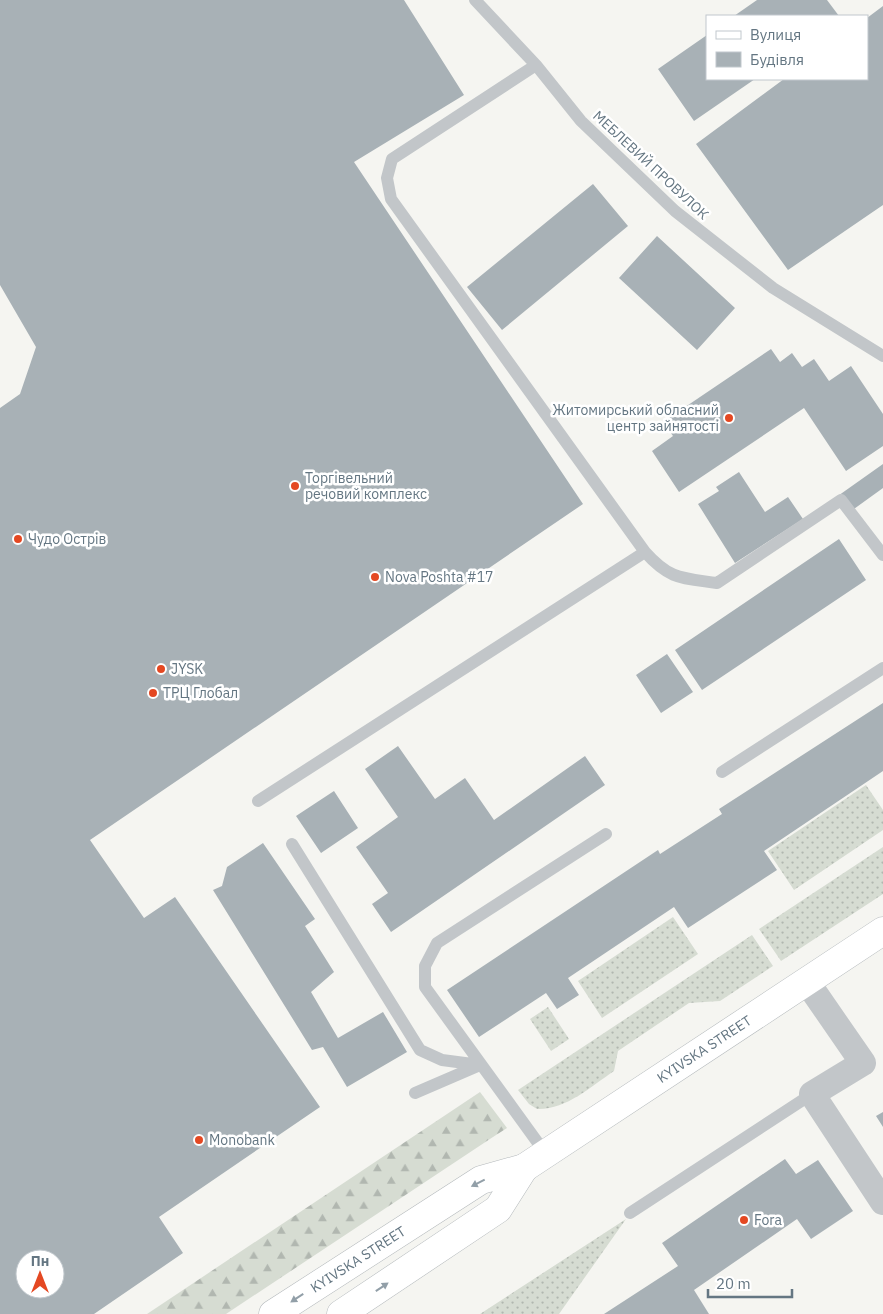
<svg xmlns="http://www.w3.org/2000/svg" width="883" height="1314" viewBox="0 0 883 1314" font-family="'IBM Plex Sans',sans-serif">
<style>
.grass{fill:url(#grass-dots)}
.forest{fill:url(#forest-firs)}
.building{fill:#a8b1b6;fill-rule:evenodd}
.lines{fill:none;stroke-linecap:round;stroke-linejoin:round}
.primary-casing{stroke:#b3b8bb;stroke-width:29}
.service{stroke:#c2c6c9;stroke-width:12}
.minor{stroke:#c2c6c9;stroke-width:26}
.primary{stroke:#fff;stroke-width:28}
.oneway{fill:#929fa8}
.poi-dot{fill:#e44822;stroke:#fff;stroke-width:2}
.labels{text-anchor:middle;stroke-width:5;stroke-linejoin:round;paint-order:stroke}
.street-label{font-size:14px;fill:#647682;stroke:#fff}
.poi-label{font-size:14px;fill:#647682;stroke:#fff;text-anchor:start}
</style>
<defs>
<pattern id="grass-dots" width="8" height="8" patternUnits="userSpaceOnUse" patternTransform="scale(1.25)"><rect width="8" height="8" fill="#d6dcd2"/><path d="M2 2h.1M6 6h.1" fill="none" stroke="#b1b7b0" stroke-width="1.8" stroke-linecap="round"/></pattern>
<pattern id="forest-firs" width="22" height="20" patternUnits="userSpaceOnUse" patternTransform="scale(1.25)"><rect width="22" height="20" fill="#d6dcd2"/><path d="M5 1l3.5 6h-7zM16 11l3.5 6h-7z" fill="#b1b7b0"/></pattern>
</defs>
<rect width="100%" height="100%" fill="#f5f5f1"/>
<path class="grass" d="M 866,785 L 883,810 L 883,830 L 794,890 L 768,851 Z
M 883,847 L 883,894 L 781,961 L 759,929 Z
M 673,917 L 698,954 L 602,1018 L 578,981 Z
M 752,935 L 773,966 L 720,1001 L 689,1003 L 618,1051 L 614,1071 C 590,1087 566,1110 537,1109 L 529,1104 L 518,1090 Z
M 548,1007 L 569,1039 L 551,1051 L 530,1019 Z
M 626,1219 L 559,1314 L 480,1314 Z"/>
<path class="forest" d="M 480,1092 L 507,1128 L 493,1137 L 226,1314 L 147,1314 Z"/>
<path class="building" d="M 0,0 L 404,0 L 464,95 L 354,162 L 583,504 L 90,840 L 144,918 L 175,897 L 320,1107 L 159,1217 L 183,1253 L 94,1314 L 0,1314 L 0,408 L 20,394 L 36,347 L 0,285 ZM 25,1259 L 55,1259 L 55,1289 L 25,1289 Z
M 757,0 L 827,0 L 839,16 L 734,16 Z
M 883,6 L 883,205 L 788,270 L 696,144 L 784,79 L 867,79 L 867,18 Z
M 707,35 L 707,79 L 755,79 L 694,121 L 658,69 Z
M 593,184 L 628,226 L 502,330 L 467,287 Z
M 657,236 L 735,308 L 697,350 L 619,278 Z
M 771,349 L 780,362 L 792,353 L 802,367 L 814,359 L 829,381 L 851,366 L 883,414 L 883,446 L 846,471 L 804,408 L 679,492 L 652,451 L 673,436 L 663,422 Z
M 883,464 L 883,488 L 847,514 L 835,498 Z
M 739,472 L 765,512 L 788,497 L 803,519 L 735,563 L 698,504 L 719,491 L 716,487 Z
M 839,539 L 866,580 L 702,690 L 675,650 Z
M 667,654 L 693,692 L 661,713 L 636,675 Z
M 883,703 L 883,771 L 764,851 L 777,870 L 688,928 L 674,907 L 568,978 L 579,995 L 557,1009 L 546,993 L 479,1037 L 447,990 L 658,850 L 660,854 L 722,814 L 719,809 Z
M 398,746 L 435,799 L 465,778 L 494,820 L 585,756 L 605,785 L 391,932 L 372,904 L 388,893 L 356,847 L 398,817 L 365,769 Z
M 334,791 L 358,828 L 321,853 L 296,816 Z
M 263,843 L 315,919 L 305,926 L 334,972 L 311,992 L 338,1038 L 383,1012 L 407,1052 L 347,1087 L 323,1047 L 312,1050 L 213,890 L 222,886 L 227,867 Z
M 883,1112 L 883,1127 L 876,1116 Z
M 785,1159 L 796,1174 L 818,1160 L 853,1211 L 811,1239 L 797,1219 L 694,1290 L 709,1314 L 604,1314 L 678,1266 L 662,1243 Z"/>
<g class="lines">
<defs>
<g id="primary">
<path id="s1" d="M 273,1314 L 481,1180 L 524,1168 L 883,931"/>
<path d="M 341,1314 L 498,1209 L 524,1168"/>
</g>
</defs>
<use href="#primary" class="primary-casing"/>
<path class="service" d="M 475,0 L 536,65 L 581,121 L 675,211 L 773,288 L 883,356
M 536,65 L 392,159 L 387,178 L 391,199 L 645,552 C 670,580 682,578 717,583 L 841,500 L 883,555
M 722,772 L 883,668
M 258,801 L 645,552
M 292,844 L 420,1050 L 442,1060 L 480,1065
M 415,1093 L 480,1065
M 546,1154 L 425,987 L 425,966 L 437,943 L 606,834
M 630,1213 L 812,1094"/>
<path class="minor" d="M 807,982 L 863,1063 L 812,1094 L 883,1202"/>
<use href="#primary" class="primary"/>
</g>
<defs><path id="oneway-solid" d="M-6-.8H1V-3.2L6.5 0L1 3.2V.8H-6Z" transform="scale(1.25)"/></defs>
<g class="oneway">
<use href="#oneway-solid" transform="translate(478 1183) rotate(153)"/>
<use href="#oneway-solid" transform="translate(382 1287) rotate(-34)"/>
<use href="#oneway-solid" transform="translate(297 1298) rotate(147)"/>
</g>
<g class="poi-dot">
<circle cx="729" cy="418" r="5"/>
<circle cx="295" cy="486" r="5"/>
<circle cx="18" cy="539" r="5"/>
<circle cx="375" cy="577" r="5"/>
<circle cx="161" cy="669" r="5"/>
<circle cx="153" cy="693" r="5"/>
<circle cx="199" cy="1140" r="5"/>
<circle cx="744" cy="1220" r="5"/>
</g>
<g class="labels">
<g class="street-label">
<text transform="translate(651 165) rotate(43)" y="5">МЕБЛЕВИЙ ПРОВУЛОК</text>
<text dy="5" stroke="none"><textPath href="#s1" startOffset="508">KYIVSKA STREET</textPath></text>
<text dy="5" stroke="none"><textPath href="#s1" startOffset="101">KYIVSKA STREET</textPath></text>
</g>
<g class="poi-label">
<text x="719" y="415" text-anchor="end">Житомирський обласний<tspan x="719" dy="16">центр зайнятості</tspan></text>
<text x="305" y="483">Торгівельний<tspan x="305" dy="16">речовий комплекс</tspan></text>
<text x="28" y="544">Чудо Острів</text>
<text x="385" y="582">Nova Poshta #17</text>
<text x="171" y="674">JYSK</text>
<text x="163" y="698">ТРЦ Глобал</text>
<text x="209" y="1145">Monobank</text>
<text x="754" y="1225">Fora</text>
</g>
</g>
<rect x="706" y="15" width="162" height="65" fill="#ffffff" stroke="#c1c8cd"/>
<rect x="716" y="31" width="25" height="8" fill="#ffffff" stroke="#c1c8cd"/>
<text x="750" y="40" font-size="15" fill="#647682">Вулиця</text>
<rect x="716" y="52" width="25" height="15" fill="#a8b1b6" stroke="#c1c8cd"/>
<text x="750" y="65" font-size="15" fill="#647682">Будівля</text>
<g transform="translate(40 1274)"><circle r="24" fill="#ffffff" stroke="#c1c8cd"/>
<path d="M0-4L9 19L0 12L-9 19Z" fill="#e44822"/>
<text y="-8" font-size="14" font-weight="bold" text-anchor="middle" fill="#647682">Пн</text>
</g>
<path d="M708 1289v8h84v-8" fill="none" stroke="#647682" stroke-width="2.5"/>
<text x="716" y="1289" font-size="15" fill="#647682" stroke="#ffffff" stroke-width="4" paint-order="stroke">20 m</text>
</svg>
